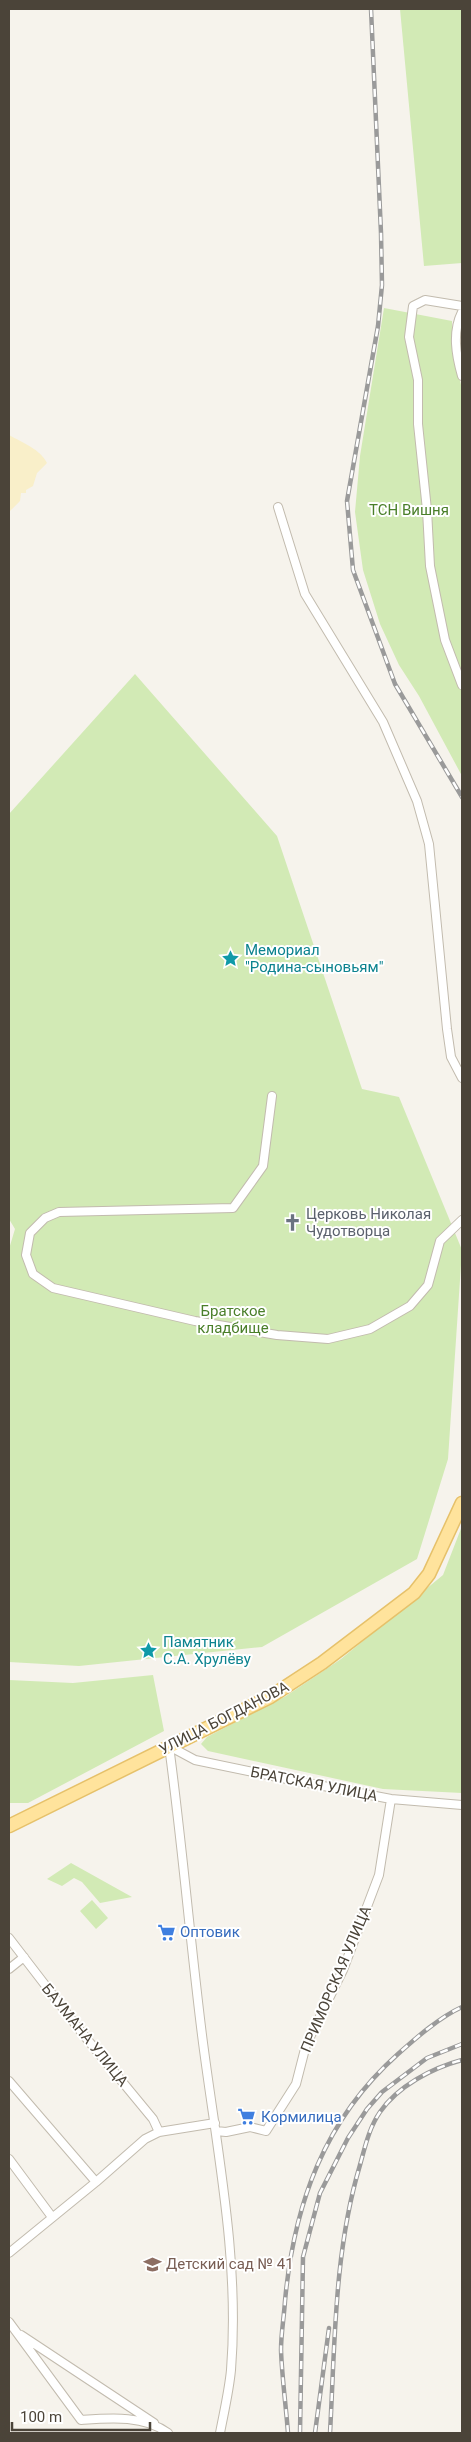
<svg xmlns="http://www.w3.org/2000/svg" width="471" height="2442" viewBox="0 0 471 2442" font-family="Roboto,sans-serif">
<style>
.green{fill:#d2eab5}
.sand{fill:#f9efc9}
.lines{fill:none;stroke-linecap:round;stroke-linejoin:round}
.minor-casing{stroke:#c2bbae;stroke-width:10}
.primary-casing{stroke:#e6c16a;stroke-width:15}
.minor{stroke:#fff;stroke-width:8}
.primary{stroke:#ffe39c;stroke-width:12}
.rail-casing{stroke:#9a9a9a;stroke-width:4.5}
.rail{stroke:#fff;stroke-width:2.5;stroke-dasharray:8;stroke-linecap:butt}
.labels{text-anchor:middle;stroke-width:4;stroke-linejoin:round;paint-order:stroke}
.park-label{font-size:15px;fill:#4a7f2a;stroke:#fff}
.culture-label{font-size:15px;fill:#0d838f;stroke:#fff;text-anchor:start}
.worship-label{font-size:15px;fill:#5b616d;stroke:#fff;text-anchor:start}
.street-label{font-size:15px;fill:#4b4439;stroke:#fff}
.shop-label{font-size:15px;fill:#366cbe;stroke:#fff;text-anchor:start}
.education-label{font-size:15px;fill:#785e54;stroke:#fff;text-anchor:start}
</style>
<rect width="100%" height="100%" fill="#f6f3ec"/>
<path class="green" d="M 400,9 L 462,9 L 462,263 L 424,266 Z
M 384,308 L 452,321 L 452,347 L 462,389 L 462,776 L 419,696 L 399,665 L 380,624 L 363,570 L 355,512 L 360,456 Z
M 135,674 L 277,836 L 362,1089 L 399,1097 L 462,1250 L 448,1459 L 417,1559 L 262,1647 L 79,1666 L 9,1662 L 9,1249 L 15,1229 L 9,1219 L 9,814 Z
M 462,1526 L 462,1793 L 383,1789 L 208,1751 L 201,1744 L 207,1737 L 286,1696 L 341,1659 L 397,1613 L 443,1575 Z
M 153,1675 L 164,1731 L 28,1803 L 9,1803 L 9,1680 L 73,1683 Z
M 71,1863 L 132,1897 L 100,1903 L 82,1882 L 74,1878 L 62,1886 L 47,1879 Z
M 92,1900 L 108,1918 L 96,1929 L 80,1911 Z"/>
<path class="sand" d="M 9,435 C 23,443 40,449 47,463 L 37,473 L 33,486 L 26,490 L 26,493 L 21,493 L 20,501 L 9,512 Z"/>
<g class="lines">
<defs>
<path id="minor" d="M 462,306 L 425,300 L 413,306 L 409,337 L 418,380 L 418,424 L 427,510 L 430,566 L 445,640 L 462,685
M 462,312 C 452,332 456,355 462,376
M 278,507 L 305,594 L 383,722 L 417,801 L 429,844 L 447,1029 L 451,1057 L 462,1078
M 272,1096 L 263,1166 L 233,1208 L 59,1212 L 45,1218 L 30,1233 L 26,1255 L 33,1274 L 53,1288 L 195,1321 L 277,1335 L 328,1339 L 370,1329 L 410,1306 L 428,1285 L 440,1241 L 462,1220
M 169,1746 C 182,1842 190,1939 202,2035 C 216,2146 240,2258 231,2370 C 229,2391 224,2412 220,2433
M 169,1746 L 195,1760 L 282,1778 L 391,1799 L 462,1805
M 9,1938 L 82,2033 L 153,2119 L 159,2132
M 9,1969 L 24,1957
M 9,2081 L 96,2182
M 216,2131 L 226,2132 L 250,2127 L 266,2131 L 296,2084 L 306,2045 L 343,1970 L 379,1875 L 391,1799
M 9,2159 L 52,2217
M 9,2253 L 96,2182 L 145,2139 L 159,2132 L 215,2123
M 9,2322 L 81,2420 C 110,2418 144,2415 168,2433
M 21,2335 L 154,2423"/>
<path id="primary" d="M 9,1826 L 270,1697 L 322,1663 L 414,1593 L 429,1574 L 462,1503"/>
</defs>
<use href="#minor" class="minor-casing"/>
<use href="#primary" class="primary-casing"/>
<use href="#minor" class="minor"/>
<use href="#primary" class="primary"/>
<defs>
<path id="rail" d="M 371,9 L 381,233 L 382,285 L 378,326 L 347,501 L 353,570 L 395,684 L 462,797
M 288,2433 C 286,2406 282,2378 281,2350 C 281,2334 284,2317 285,2301 C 294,2204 324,2120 398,2054 C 417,2037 440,2017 462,2007
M 300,2433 L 303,2257 L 320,2193 L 348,2138 L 367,2109 L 382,2092 L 427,2058 L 462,2044
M 315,2433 L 329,2328
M 330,2433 C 335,2343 334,2252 360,2165 C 365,2147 369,2128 380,2112 C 398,2086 432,2068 462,2060"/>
</defs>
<use href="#rail" class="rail-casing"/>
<use href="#rail" class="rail"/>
</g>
<defs>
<symbol id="sight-bare" viewBox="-9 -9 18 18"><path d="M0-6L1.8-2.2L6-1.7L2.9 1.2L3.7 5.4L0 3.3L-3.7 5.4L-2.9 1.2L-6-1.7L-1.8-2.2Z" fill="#0f9aa8" stroke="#fff" stroke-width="2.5" paint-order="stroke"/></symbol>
<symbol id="church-bare" viewBox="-9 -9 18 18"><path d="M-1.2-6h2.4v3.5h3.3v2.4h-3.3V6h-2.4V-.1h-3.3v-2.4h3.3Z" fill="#6b7280" stroke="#fff" stroke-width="2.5" paint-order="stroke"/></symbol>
<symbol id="supermarket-bare" viewBox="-9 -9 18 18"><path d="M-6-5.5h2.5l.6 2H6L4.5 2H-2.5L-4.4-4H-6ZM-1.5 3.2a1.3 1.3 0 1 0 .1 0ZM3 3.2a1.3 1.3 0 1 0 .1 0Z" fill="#3f7fe0" stroke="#fff" stroke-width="2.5" paint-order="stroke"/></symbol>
<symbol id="school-bare" viewBox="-9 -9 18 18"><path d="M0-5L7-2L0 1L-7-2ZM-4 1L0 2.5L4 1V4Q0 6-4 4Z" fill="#8d6e63" stroke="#fff" stroke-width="2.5" paint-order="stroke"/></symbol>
</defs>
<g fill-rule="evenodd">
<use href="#sight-bare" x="218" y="946" width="25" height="25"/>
<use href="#church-bare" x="280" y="1210" width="25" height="25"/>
<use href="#sight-bare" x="136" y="1638" width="25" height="25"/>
<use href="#supermarket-bare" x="154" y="1920" width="25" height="25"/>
<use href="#supermarket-bare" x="234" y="2104" width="25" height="25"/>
<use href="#school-bare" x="140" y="2252" width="25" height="25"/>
</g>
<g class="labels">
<g class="park-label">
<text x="409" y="515">ТСН Вишня</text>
<text x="233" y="1316">Братское<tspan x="233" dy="17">кладбище</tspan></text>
</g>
<g class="culture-label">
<text x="245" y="955">Мемориал<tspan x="245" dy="17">"Родина-сыновьям"</tspan></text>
<text x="163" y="1647">Памятник<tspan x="163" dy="17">С.А. Хрулёву</tspan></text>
</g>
<g class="worship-label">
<text x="306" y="1219">Церковь Николая<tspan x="306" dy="17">Чудотворца</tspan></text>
</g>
<g class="street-label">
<text transform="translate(224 1718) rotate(-27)" y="5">УЛИЦА БОГДАНОВА</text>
<text transform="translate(314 1784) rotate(11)" y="5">БРАТСКАЯ УЛИЦА</text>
<text transform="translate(336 1979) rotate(-67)" y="5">ПРИМОРСКАЯ УЛИЦА</text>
<text transform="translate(85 2035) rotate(51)" y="5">БАУМАНА УЛИЦА</text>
</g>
<g class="shop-label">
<text x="180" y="1937">Оптовик</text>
<text x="261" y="2122">Кормилица</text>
</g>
<g class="education-label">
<text x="166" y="2269">Детский сад № 41</text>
</g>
</g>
<rect width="471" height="2442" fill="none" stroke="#4b4439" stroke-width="20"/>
<path d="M12 2422v8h138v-8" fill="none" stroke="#4b4439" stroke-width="2.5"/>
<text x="20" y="2422" font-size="15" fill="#4b4439" stroke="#ffffff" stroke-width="4" paint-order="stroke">100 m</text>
</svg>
